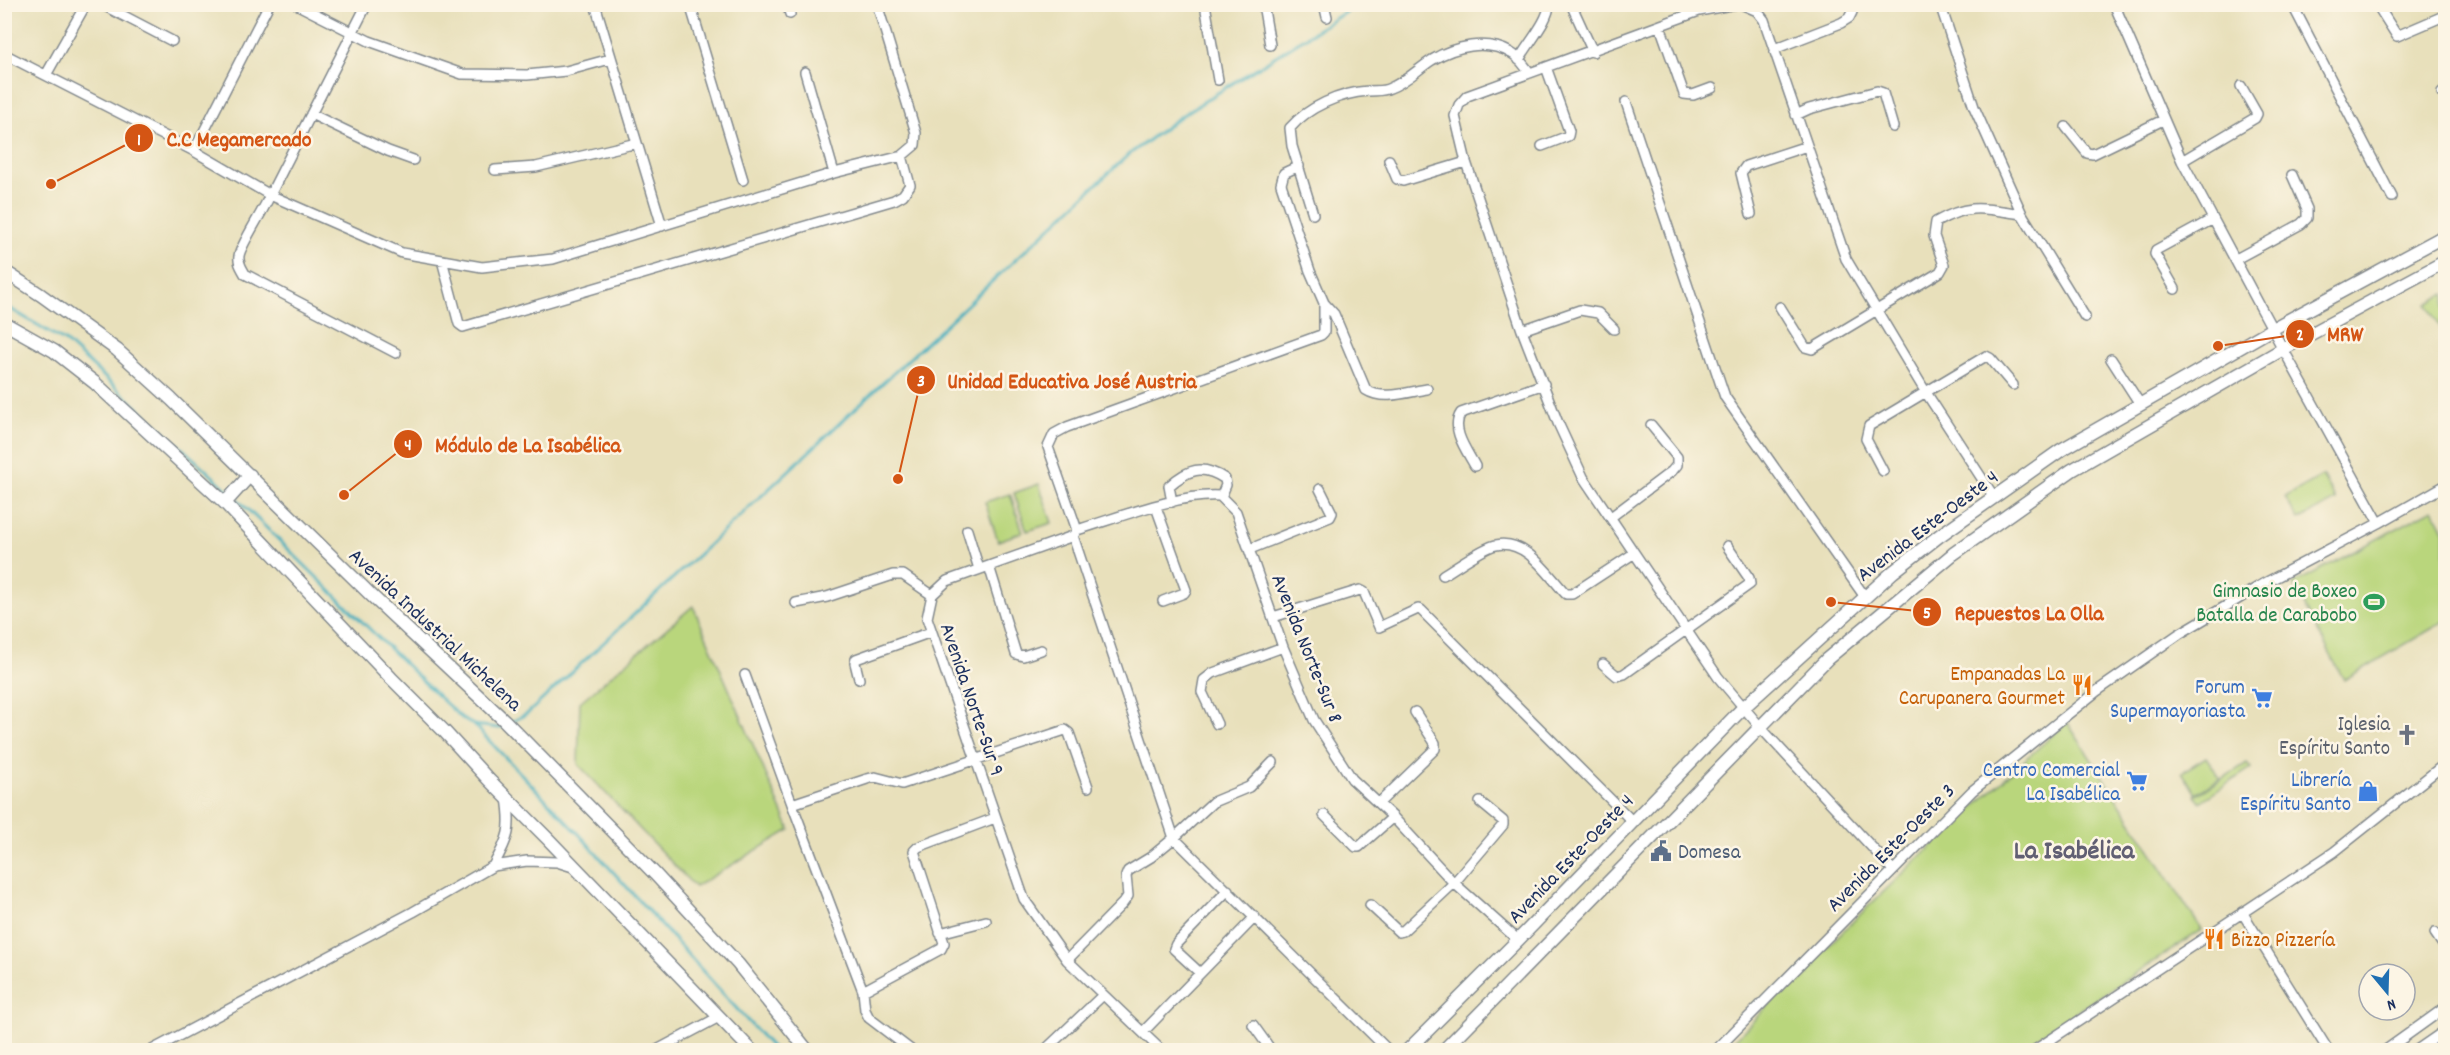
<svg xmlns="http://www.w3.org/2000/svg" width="2450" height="1055" viewBox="0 0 2450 1055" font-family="Dekko,sans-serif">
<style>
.green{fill:#b9d67c;stroke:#6a826d;stroke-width:1.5}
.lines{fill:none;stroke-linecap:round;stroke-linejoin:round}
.stream{stroke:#40adbd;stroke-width:3}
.minor-casing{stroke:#82888c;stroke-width:12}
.major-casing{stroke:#82888c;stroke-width:15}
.minor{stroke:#fff;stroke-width:9}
.major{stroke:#fff;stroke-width:12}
.labels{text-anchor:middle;stroke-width:5;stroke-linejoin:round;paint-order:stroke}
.street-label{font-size:21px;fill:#1b2f5e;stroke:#fcf5e5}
.leisure-label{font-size:21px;fill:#27864d;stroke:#fcf5e5;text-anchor:end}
.food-label{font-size:21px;fill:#c56008;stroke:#fcf5e5;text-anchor:end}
.shop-label{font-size:21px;fill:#366cbe;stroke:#fcf5e5;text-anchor:end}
.worship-label{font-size:21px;fill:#5b616d;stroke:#fcf5e5;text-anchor:end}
.service-label{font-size:21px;fill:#4e5e75;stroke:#fcf5e5;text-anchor:start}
.district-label{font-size:27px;font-weight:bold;fill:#615f73;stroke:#fcf5e5}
.leader{fill:none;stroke:#d45514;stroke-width:2}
.callout-dot{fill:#d45514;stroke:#fcf5e5;stroke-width:2}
.mark-label{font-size:18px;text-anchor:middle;font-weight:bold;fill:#fff}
.callout-label{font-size:22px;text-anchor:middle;font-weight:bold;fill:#d45514;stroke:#fcf5e5;stroke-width:5;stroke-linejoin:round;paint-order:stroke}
</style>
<rect width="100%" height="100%" fill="#fcf5e5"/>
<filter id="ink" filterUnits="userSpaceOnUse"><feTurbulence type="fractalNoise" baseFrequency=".0167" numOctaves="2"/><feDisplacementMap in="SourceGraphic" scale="12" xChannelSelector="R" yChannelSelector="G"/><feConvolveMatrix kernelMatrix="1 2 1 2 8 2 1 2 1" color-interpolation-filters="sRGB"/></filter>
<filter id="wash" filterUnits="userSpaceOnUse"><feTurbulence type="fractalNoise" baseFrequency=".008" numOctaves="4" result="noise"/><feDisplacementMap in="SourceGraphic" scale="24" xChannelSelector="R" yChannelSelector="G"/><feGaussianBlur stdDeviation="1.35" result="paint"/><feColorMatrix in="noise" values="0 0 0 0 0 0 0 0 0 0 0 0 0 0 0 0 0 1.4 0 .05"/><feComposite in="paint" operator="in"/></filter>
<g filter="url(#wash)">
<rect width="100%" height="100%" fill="#e8e0bb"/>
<path class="green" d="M 2445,294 L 2445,326 L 2441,328 L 2427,304 Z
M 2322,476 L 2336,500 L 2298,520 L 2285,497 Z
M 1039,484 L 1052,523 L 1027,531 L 1014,493 Z
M 1010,494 L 1023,532 L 998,541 L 985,502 Z
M 2433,509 L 2445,532 L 2445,621 L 2344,680 L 2293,584 Z
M 693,606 L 790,830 L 695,887 L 578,764 L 580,702 Z
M 2067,722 L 2202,930 L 2040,1036 L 2022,1050 L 1725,1050 C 1834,936 1950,827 2067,722 Z
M 2206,757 L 2220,778 L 2196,794 L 2182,772 Z
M 2247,763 L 2251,768 L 2200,802 L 2195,796 Z"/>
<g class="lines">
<path class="stream" d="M 4,305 L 66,342 L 231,493
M 236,498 L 439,697 L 464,720 L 474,725 L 578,833 L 774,1050
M 510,723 L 528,713 L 1127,156 L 1181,116 L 1358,4
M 474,725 L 499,728 L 504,726"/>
</g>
</g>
<g filter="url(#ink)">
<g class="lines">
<defs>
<path id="minor" d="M 101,4 L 172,41
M 296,4 L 369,41 L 462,74 L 527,75 L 566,71 L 610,59
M 367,4 L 270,195 C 264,210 240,246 239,256 C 238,264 242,268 245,274 L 396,353
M 595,4 L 662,226
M 690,4 L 743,180
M 787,4 L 790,14
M 1205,4 L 1218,80
M 1263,4 L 1270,45
M 1324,4 L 1327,17
M 1571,4 L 1593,52
M 1736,4 L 1699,11 L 1467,96 L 1459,105 L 1455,116 L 1466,162 L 1522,330 L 1558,423 L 1583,477 L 1718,677 L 1761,728 L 1893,870
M 1741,4 L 1757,11 L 1764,20 L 1846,259 L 1925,391 L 1994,497
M 1940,4 L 1974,107 L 2022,214 L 2085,317
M 2114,4 L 2182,161 L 2283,349 L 2379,523
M 2292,4 L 2392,197
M 2378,6 L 2397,36 L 2446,15
M 1660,26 L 1684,94 L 1693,95 L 1712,88
M 1774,49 L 1841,23 L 1849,18 L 1852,12 L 1850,4
M 4,54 L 194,151 L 270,195 L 402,253 L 482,267 L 553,259 L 834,173 L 902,156 L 915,145 L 916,133 L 877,4
M 1519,60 C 1526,46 1550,19 1549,4
M 805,72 L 834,173
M 46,75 L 86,4
M 2442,93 L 2446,90
M 1626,102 L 1725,397 L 1865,597
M 311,114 L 388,151 L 413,160
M 1796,115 L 1809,109 L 1877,91 L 1883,93 L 1893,127
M 2066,127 L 2087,153 L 2093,154 L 2163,120
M 1542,146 L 1568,136 L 1569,131 L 1546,67
M 194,151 L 269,4
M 1389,160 L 1397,179 L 1403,181 L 1466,162
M 2182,161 L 2255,118 L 2257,114 L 2241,86
M 495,170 L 536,167 L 637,143
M 1313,214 L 1292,146 L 1290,128 C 1308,107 1340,93 1368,91 C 1376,90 1382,92 1390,88 C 1406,82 1418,69 1432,60 C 1455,46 1486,39 1511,53 C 1519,57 1525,67 1530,73
M 1751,214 L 1741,173 L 1746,166 L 1807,146
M 2236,259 L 2301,224 L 2307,218 L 2307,209 L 2292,175
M 442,260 L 459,324 L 463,327 L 894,200 L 903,195 L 910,185 L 902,156
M 2175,289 L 2155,254 L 2156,250 L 2213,219
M 1324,303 L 1334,314 L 1366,390 C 1383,401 1408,392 1427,389
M 1780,307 L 1805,347 L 1812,349 L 1940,272 L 1944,265 L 1934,236 L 1936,222 C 1970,202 1986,209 2022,214
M 1522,330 L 1580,310 L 1598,313 L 1614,329
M 2111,359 L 2140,404
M 1475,466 C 1467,451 1450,429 1461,413 L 1544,384
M 1883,471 L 1866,439 L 1869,426 L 1986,356 L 1990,358 L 2013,385
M 1172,502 L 1169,486 C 1188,469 1202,464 1225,479 L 1226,485 L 1221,497
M 1156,507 L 1186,590 L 1184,593 L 1163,601
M 1611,517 L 1672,471 L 1677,465 L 1677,457 L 1651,425
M 967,530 L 979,569
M 1077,530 L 1048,447 L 1054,434 L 1067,427 L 1321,335 L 1324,332 L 1324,303 L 1310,271 L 1281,184 L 1284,173 L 1299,166
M 1073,536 L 1174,838 L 1213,802 L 1249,787 L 1273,762
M 1250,549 L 1330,517 L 1332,513 L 1320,489
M 989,566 L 1016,654 L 1023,656 L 1041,650
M 1443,575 C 1455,568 1484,547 1496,545 C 1527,539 1548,575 1566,594 L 1572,594 L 1633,554
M 796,603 L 827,597 L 893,575 L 903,575 L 932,595
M 1273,617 L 1360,590 L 1364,592 L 1379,627 L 1418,609 L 1421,610 L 1632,821
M 1603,664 L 1617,676 L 1624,674 L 1750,584 L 1749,578 L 1727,546
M 745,675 L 792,804
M 859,679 L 855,663 L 856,659 L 931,632
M 1217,724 L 1202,692 L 1204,680 L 1213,673 L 1283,647
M 1379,803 L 1435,749 L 1435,743 L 1415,712
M 1324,815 L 1356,847 L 1359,847 L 1393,817
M 493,866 C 509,838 512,829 507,798
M 1370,905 L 1399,932 L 1403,931 L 1454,883 L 1503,825 L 1503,821 L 1480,802
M 2242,912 L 2328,1050
M 940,933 L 986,921
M 2435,933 L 2446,949
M 1067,960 L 1123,903 L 1128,896 L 1126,876 L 1128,871 L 1151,857 L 1174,838 L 1388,1050
M 1200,973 L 1174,949 L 1176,944 L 1228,890
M 863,991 L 941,949 L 944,943 L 914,851 L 918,847 L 995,818
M 1253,1025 L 1271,1050
M 1143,1032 L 1255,917
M 152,1050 L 413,912 L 493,866 L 527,861 L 557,862 L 576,868
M 657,1050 L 719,1017
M 911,1050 L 869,1018 L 865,1010 L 863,991 L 792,804 L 867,779 L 875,777 L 902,784 L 1065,730 L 1069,733 L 1088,787
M 1045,1050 L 1103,995
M 1161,1050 L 1067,960 L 1024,899 L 927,618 L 932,595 L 947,581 L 1073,536 L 1077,530 C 1117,518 1180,493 1220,496 L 1236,512 L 1283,647 L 1314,720 L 1352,779 L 1393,817 L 1454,883 L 1518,940
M 1716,1050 L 1972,791 L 2097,691 L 2179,634 L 2265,583 L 2379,523 L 2446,485
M 2035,1050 L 2334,852 L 2446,763
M 2386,1050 L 2446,1007
M 2417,1050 L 2446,1030"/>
<path id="major" d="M 4,271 L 41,295 L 117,350 L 171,399 L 372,596 L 504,720 L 655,874 L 738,964 L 807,1050
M 4,323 L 54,351 L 95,383 L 225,503 L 391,678 L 445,732 L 489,780 L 548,839 L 751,1050
M 225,503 L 250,475
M 1408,1050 L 1518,940 L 1743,708 L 1893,572 L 1939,536 L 2061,450 L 2272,329 L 2446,235
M 1444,1050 L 1827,659 L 1953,554 L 2072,470 L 2283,349 L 2446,261"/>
</defs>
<use href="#minor" class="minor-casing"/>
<use href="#major" class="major-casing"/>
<use href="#minor" class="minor"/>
<use href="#major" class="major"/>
</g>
</g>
<defs>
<symbol id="stadium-bare" viewBox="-9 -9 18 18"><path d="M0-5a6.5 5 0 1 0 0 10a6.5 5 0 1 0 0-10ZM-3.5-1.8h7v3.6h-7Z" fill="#2e9e5b" stroke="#fcf5e5" stroke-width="2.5" paint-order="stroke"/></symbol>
<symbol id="restaurant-bare" viewBox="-9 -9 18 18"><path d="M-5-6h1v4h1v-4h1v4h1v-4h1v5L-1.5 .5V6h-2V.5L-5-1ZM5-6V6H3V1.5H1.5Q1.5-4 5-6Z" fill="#e8710a" stroke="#fcf5e5" stroke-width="2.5" paint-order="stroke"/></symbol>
<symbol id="supermarket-bare" viewBox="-9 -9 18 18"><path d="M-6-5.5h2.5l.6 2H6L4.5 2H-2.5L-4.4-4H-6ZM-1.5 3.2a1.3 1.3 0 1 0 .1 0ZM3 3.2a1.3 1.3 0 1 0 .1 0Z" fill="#3f7fe0" stroke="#fcf5e5" stroke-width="2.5" paint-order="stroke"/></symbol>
<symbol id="church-bare" viewBox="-9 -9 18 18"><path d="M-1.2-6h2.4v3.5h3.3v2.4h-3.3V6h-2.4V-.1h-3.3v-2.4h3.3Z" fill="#6b7280" stroke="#fcf5e5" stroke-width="2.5" paint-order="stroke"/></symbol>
<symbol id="shop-bare" viewBox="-9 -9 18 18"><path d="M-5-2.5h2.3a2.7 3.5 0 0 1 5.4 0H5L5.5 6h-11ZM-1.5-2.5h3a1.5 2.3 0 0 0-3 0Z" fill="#3f7fe0" stroke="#fcf5e5" stroke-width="2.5" paint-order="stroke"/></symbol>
<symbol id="civic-bare" viewBox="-9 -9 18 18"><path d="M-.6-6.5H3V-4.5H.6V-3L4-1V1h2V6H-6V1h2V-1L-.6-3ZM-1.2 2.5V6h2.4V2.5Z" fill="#5c6f8a" stroke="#fcf5e5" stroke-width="2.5" paint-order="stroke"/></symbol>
</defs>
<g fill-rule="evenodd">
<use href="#stadium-bare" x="2359" y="587" width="30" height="30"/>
<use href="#restaurant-bare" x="2067" y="670" width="30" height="30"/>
<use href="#supermarket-bare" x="2247" y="683" width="30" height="30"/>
<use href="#church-bare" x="2392" y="720" width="30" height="30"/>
<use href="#supermarket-bare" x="2122" y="766" width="30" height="30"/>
<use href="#shop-bare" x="2353" y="776" width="30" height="30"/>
<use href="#civic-bare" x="1646" y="836" width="30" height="30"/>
<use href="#restaurant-bare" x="2199" y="924" width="30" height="30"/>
</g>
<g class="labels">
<g class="street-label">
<text transform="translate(1927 525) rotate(-37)" y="7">Avenida Este-Oeste 4</text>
<text transform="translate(436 629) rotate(43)" y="7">Avenida Industrial Michelena</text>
<text transform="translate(1308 648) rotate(68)" y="7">Avenida Norte-Sur 8</text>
<text transform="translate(973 699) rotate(71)" y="7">Avenida Norte-Sur 9</text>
<text transform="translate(1890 847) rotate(-45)" y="7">Avenida Este-Oeste 3</text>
<text transform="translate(1570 858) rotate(-46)" y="7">Avenida Este-Oeste 4</text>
</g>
<g class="leisure-label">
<text x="2357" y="597">Gimnasio de Boxeo<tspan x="2357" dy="24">Batalla de Carabobo</tspan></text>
</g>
<g class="food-label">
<text x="2065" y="680">Empanadas La<tspan x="2065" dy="24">Carupanera Gourmet</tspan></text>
<text x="2231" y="946" text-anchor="start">Bizzo Pizzería</text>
</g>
<g class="shop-label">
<text x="2245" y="693">Forum<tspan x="2245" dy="24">Supermayoriasta</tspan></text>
<text x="2120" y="776">Centro Comercial<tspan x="2120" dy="24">La Isabélica</tspan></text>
<text x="2351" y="786">Librería<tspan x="2351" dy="24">Espíritu Santo</tspan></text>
</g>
<g class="worship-label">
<text x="2390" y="730">Iglesia<tspan x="2390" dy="24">Espíritu Santo</tspan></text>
</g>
<g class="service-label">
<text x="1678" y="858">Domesa</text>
</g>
<g class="district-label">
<text x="2074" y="858">La Isabélica</text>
</g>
</g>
<path class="leader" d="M51 184L139 138M2218 346L2300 334M898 479L921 380M344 495L408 444M1831 602L1927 612"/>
<g class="callout-dot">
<circle cx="51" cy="184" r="6"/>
<circle cx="2218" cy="346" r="6"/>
<circle cx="898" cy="479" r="6"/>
<circle cx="344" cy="495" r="6"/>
<circle cx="1831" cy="602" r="6"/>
<circle cx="139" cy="138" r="15"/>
<circle cx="2300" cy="334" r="15"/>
<circle cx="921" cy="380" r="15"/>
<circle cx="408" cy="444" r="15"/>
<circle cx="1927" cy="612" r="15"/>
</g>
<g class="mark-label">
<text x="139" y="145">1</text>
<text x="2300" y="340">2</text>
<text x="921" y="386">3</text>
<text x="408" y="450">4</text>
<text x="1927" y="618">5</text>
</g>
<g class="callout-label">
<text x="239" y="146">C.C Megamercado</text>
<text x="2345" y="341">MRW</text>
<text x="1072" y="388">Unidad Educativa José Austria</text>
<text x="528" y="452">Módulo de La Isabélica</text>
<text x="2029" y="620">Repuestos La Olla</text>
</g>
<rect width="2450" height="1055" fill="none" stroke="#fcf5e5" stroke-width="24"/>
<g transform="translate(2387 992) rotate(161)"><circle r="28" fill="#fcf5e5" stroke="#a2a6af" stroke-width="1.5"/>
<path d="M0-4.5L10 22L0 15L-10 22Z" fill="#1f6fb2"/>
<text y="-9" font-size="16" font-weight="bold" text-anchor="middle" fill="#1b2f5e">N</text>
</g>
</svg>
